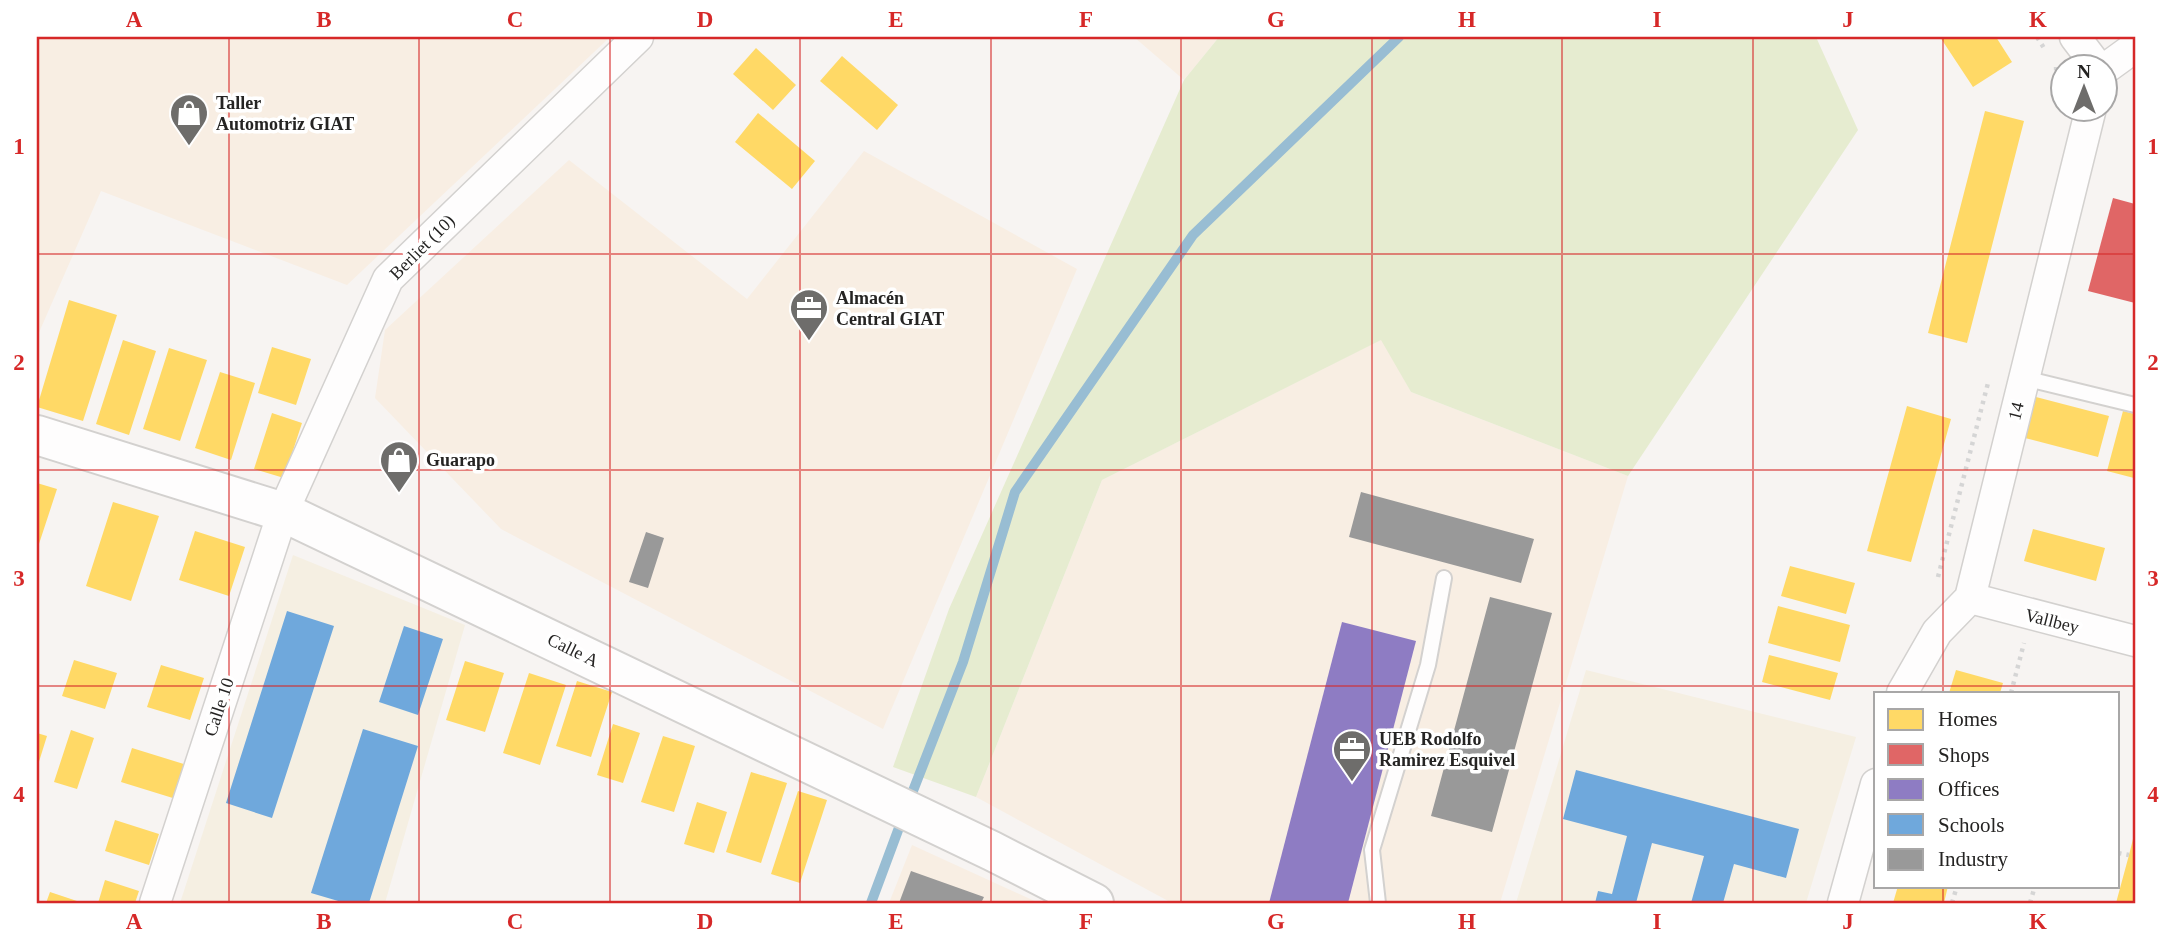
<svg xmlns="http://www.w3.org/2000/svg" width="2172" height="940" viewBox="0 0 2172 940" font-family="Georgia,serif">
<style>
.industrial{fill:#f8eee3}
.education{fill:#f5efe2}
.green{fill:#e6ecd0}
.homes{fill:#ffd966}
.shops{fill:#e06666}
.offices{fill:#8e7cc3}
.schools{fill:#6fa8dc}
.industry{fill:#999}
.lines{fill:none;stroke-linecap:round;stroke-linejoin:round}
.stream{stroke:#98bdd3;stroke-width:10}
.lane-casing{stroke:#d3d1cf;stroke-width:18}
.street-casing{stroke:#d3d1cf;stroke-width:33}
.secondary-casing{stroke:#d3d1cf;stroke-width:42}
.path{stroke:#d5d5d5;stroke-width:4.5;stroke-dasharray:3.5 5;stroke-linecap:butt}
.lane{stroke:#fefdfd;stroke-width:14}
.street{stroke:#fefdfd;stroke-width:30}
.secondary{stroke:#fefdfd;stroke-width:38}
.grid{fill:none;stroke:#d62828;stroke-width:2;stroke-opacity:0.55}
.labels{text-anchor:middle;stroke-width:7;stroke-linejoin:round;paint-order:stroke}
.poi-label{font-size:18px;font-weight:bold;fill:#252423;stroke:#fff;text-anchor:start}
.street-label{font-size:18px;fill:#252423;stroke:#fff}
.neatline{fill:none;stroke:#d62828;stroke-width:2.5}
.grid-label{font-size:23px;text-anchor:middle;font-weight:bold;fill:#d62828}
</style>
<rect width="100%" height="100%" fill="#f7f4f2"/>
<path class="industrial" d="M 37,37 L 610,37 L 347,285 L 101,191 L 37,337 Z
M 1134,37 L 1219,37 L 1184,80 Z
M 864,151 L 1077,269 L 883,729 L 501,529 L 375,398 L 385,330 L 569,160 L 747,299 Z
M 1382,339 L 1411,392 L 1628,476 L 1500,903 L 1172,903 L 976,797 L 1102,480 Z
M 912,845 L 1039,903 L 889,903 Z"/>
<path class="education" d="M 293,555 L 465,625 L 385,903 L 180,903 Z
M 1586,670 L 1856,737 L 1806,903 L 1516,903 Z"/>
<path class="green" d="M 1219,37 L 1816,37 L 1858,130 L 1628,476 L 1411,392 L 1381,340 L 1102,480 L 976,797 L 893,767 L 949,609 L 1184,80 Z"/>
<path class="homes" d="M 1940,37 L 1996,37 L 2012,62 L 1973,87 Z
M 756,48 L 796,85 L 773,110 L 733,74 Z
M 842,56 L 898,105 L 877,130 L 820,81 Z
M 1985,111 L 2024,121 L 1967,343 L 1928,333 Z
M 758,113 L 815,161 L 792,189 L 735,142 Z
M 69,300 L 117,315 L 83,421 L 37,407 Z
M 123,340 L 156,351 L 129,435 L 96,424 Z
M 272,347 L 311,359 L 296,405 L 258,393 Z
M 169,348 L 207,360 L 180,441 L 143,429 Z
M 220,372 L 255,383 L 231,460 L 195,448 Z
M 2036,397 L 2109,416 L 2098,457 L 2025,438 Z
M 1907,406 L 1951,419 L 1911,562 L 1867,551 Z
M 2123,411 L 2135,414 L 2134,478 L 2107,471 Z
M 272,413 L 302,423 L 284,478 L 254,469 Z
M 37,483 L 57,489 L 37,550 Z
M 113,502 L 159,516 L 131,601 L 86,586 Z
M 2033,529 L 2105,548 L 2096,581 L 2024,561 Z
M 195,531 L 245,547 L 229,596 L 179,580 Z
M 1790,566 L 1855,583 L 1846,614 L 1781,596 Z
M 1778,606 L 1850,625 L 1840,662 L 1768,643 Z
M 1769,655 L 1838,673 L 1830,700 L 1762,682 Z
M 74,660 L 117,673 L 105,709 L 62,696 Z
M 465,661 L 504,673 L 485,732 L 446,720 Z
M 161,665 L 204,678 L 190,720 L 147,707 Z
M 1956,670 L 2003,683 L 2000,693 L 1949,693 Z
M 529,673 L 566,685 L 540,765 L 503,753 Z
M 577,681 L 612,692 L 591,757 L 556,746 Z
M 613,724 L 640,733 L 623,783 L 597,775 Z
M 71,730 L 94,738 L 77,789 L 54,782 Z
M 37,733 L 47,736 L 37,768 Z
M 663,736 L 695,746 L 674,812 L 641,802 Z
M 132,748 L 187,765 L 176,799 L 121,782 Z
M 751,772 L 787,783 L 761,863 L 726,852 Z
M 798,791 L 827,800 L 800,883 L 771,874 Z
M 697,802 L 727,812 L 714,853 L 684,844 Z
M 115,820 L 159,834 L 149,865 L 105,851 Z
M 2134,835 L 2135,903 L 2116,903 L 2129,855 Z
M 105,880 L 139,891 L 135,903 L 98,903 Z
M 1898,886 L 1948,886 L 1944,903 L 1893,903 Z
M 50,892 L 83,903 L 46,903 Z"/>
<path class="shops" d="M 2113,198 L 2135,204 L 2135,303 L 2088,291 Z"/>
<path class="offices" d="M 1342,622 L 1416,641 L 1348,903 L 1269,903 Z"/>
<path class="schools" d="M 287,611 L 334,626 L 272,818 L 226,803 Z
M 404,626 L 443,639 L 418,715 L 379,702 Z
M 363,729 L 418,746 L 369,903 L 345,903 L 311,893 Z
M 1576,770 L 1799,829 L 1786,878 L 1734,864 L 1723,903 L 1691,903 L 1704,856 L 1652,843 L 1636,903 L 1595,903 L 1598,891 L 1612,894 L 1627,836 L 1563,819 Z"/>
<path class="industry" d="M 1361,492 L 1534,539 L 1521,583 L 1349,537 Z
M 646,532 L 664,538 L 648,588 L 629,582 Z
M 1490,597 L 1552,613 L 1492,832 L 1431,816 Z
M 911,871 L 984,897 L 981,903 L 899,903 Z"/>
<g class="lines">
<path class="stream" d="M 911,796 L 963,662 L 1015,492 L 1193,235 L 1399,37
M 871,903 L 900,825"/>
<defs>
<path id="lane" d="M 2024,378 L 2135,405
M 1378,903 L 1372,850 L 1428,665 L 1444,578"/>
<path id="street" d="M 2075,37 L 2097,66
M 2106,68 L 2135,47
M 1970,598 L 2135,641
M 1902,693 L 1937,632 L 1970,598 L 2091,108
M 155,903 L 283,512 L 388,279 L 638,37
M 1843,903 L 1876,784"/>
<path id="secondary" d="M 37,435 L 283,512 L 992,851 L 1094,903"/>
</defs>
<use href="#lane" class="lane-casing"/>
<use href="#street" class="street-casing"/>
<use href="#secondary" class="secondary-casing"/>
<path class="path" d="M 2037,37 L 2044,48
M 2056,67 L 2058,103
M 1938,577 L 1988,383
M 2011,693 L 2024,643
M 2118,853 L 2129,855
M 1952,903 L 1957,886
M 2030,903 L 2035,886"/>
<use href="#lane" class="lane"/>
<use href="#street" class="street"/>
<use href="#secondary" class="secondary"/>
</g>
<path class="grid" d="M 229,37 L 229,903M 419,37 L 419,903M 610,37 L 610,903M 800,37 L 800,903M 991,37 L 991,903M 1181,37 L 1181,903M 1372,37 L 1372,903M 1562,37 L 1562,903M 1753,37 L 1753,903M 1943,37 L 1943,693M 37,254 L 2135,254M 37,470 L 2135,470M 37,686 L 2135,686M 1943,886 L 1943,903"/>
<defs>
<symbol id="shop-pin" viewBox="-11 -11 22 30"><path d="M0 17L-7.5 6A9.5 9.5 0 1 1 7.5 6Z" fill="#6e6d6b" stroke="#fff"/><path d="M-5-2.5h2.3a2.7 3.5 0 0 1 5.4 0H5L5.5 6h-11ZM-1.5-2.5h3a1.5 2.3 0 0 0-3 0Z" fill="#fff"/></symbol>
<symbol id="office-pin" viewBox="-11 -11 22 30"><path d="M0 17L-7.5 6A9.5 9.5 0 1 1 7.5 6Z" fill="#6e6d6b" stroke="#fff"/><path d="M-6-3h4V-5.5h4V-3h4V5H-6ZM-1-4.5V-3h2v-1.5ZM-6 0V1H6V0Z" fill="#fff"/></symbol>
</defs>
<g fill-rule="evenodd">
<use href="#shop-pin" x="167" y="91" width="44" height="60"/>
<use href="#office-pin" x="787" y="286" width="44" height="60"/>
<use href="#shop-pin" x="377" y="438" width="44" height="60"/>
<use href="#office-pin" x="1330" y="727" width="44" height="60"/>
</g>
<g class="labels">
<g class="poi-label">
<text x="216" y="109">Taller<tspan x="216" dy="21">Automotriz GIAT</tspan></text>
<text x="836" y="304">Almacén<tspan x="836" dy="21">Central GIAT</tspan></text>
<text x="426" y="466">Guarapo</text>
<text x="1379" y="745">UEB Rodolfo<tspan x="1379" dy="21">Ramirez Esquivel</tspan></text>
</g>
<g class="street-label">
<text transform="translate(422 247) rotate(-45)" y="6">Berliet (10)</text>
<text transform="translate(2016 411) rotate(-76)" y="6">14</text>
<text transform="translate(2052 621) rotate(14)" y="6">Vallbey</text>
<text transform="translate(573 650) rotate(26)" y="6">Calle A</text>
<text transform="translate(219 707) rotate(-72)" y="6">Calle 10</text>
</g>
</g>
<rect width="2172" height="940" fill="none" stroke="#ffffff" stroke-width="77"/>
<rect x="1874" y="692" width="245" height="196" fill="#ffffff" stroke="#a8a7a7" stroke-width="2"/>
<rect x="1888" y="709" width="35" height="21" fill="#ffd966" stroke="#a8a7a7" stroke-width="2"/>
<text x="1938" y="726" font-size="21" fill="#252423">Homes</text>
<rect x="1888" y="744" width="35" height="21" fill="#e06666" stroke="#a8a7a7" stroke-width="2"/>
<text x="1938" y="762" font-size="21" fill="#252423">Shops</text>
<rect x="1888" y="779" width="35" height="21" fill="#8e7cc3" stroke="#a8a7a7" stroke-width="2"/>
<text x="1938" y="796" font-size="21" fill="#252423">Offices</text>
<rect x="1888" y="814" width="35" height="21" fill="#6fa8dc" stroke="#a8a7a7" stroke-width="2"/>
<text x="1938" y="832" font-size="21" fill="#252423">Schools</text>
<rect x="1888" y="849" width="35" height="21" fill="#999999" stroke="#a8a7a7" stroke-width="2"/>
<text x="1938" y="866" font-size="21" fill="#252423">Industry</text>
<g transform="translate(2084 88)"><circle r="33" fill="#ffffff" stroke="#a8a7a7" stroke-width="2"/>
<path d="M0-5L12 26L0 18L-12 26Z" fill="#6e6d6b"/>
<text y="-10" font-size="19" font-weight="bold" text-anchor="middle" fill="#252423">N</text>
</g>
<rect x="38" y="38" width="2096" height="864" class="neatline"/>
<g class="grid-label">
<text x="134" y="27">A</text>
<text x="324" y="27">B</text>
<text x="515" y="27">C</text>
<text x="705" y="27">D</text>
<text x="896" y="27">E</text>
<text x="1086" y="27">F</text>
<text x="1276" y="27">G</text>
<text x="1467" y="27">H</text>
<text x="1657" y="27">I</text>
<text x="1848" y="27">J</text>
<text x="2038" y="27">K</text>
<text x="19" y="154">1</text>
<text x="2153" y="154">1</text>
<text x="19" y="370">2</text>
<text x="2153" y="370">2</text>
<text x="19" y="586">3</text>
<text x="2153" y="586">3</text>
<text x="19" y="802">4</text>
<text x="2153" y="802">4</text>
<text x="134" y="929">A</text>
<text x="324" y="929">B</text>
<text x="515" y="929">C</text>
<text x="705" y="929">D</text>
<text x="896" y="929">E</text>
<text x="1086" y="929">F</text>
<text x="1276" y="929">G</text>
<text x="1467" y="929">H</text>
<text x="1657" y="929">I</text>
<text x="1848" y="929">J</text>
<text x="2038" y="929">K</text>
</g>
</svg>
